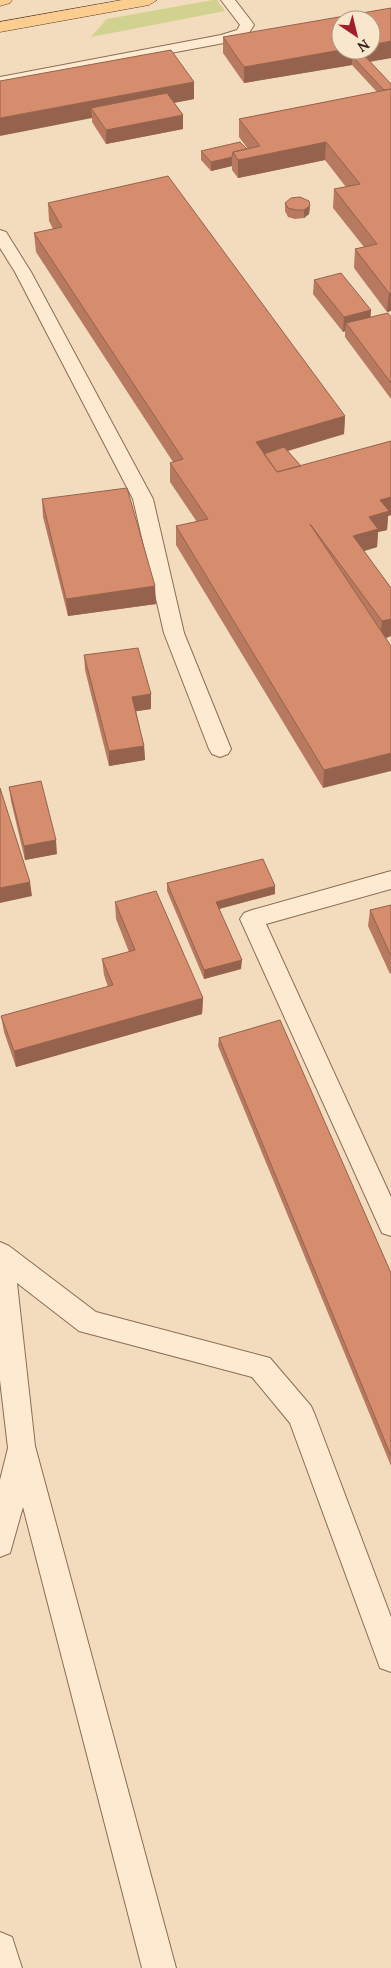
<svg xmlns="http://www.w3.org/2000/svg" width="391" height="1968" viewBox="0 0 391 1968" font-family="Lora,serif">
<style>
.green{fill:#d1d28f}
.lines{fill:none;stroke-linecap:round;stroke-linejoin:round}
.lane-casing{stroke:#8c6b54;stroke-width:2}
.primary-casing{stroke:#593a29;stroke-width:1}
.lane{fill:#fdead1;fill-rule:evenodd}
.primary{fill:#fbcd8f;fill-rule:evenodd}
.wall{fill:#b7795f}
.shaded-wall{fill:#95634d}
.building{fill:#d58d6e;stroke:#95634d}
</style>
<rect width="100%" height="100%" fill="#f3dcbd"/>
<path class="green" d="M 213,0 L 217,0 L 225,11 L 91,37 L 107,19 Z"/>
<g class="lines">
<defs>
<path id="lane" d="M 221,0 L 235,0 L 252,22 L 254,25 L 247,36 L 224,43 L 0,85 L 0,77 L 221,35 L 237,30 L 240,25 Z
M 0,230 L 6,232 L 31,272 L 153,499 L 184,633 L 231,749 L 228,754 L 220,757 L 212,754 L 209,749 L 164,633 L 133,499 L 15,272 L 0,248 Z
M 391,871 L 391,889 L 266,924 L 391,1197 L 391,1236 L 382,1233 L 240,919 L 244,913 L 252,910 Z
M 0,1242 L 9,1246 L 96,1312 L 270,1358 L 311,1406 L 315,1415 L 391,1617 L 391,1672 L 380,1668 L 376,1657 L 290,1423 L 252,1377 L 79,1331 L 17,1283 L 35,1446 L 176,1968 L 142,1968 L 23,1507 L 10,1553 L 0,1557 L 0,1480 L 8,1448 L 0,1380 Z
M 0,1932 L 12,1937 L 22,1968 L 0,1968 Z"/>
<path id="primary" d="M 0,0 L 12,0 L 10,3 L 0,6 Z
M 122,0 L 157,0 L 149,5 L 0,32 L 0,22 Z"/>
</defs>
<use href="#lane" class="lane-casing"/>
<use href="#primary" class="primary-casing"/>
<use href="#lane" class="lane"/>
<use href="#primary" class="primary"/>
</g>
<path class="wall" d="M 223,37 L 391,58 L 370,62 L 391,84 L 391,311 L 387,312 L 354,268 L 355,249 L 364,247 L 333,208 L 334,189 L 346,187 L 325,160 L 238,178 L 232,170 L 232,166 L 211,171 L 201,160 L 201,151 L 248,149 L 239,137 L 239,119 L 377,92 L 352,65 L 244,83 L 223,53 Z
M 0,81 L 194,82 L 194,99 L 174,103 L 183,115 L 183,129 L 106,144 L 92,122 L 92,118 Z
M 48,203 L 345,416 L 344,434 L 288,451 L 301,466 L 391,441 L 391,515 L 388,516 L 387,530 L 378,532 L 377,547 L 364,551 L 391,588 L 391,636 L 386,638 L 323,788 L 176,545 L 176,526 L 197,522 L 170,482 L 170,463 L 173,462 L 36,252 L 34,233 L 53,229 L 49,221 Z
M 285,203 L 310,206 L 309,214 L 304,218 L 295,219 L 288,217 L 285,211 Z
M 314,280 L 371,310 L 370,317 L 391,317 L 391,399 L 345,337 L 345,331 L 343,332 L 313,294 Z
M 42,499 L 156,604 L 68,616 L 43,517 Z
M 84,655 L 151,694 L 151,709 L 136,711 L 144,746 L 145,760 L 109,766 L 85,670 Z
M 9,787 L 57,854 L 25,860 L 11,801 Z
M 167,883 L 275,894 L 219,909 L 241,969 L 204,979 L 167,891 Z
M 115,902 L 203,998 L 202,1014 L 16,1067 L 4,1032 L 1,1016 L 108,987 L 104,975 L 102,959 L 129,952 L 116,919 Z
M 391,905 L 391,973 L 390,974 L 368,926 L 370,910 Z
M 219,1038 L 391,1273 L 391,1466 L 218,1046 Z"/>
<path class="shaded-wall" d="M 391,41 L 391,58 L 359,63 L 352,56 L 352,65 L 244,83 L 244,67 L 341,50 L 371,50 L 371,45 Z
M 194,82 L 194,99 L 98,117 L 91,108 L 92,118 L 0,136 L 0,118 Z
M 183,115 L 183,129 L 106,144 L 106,130 Z
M 326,142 L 325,160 L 238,178 L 238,160 Z
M 232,157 L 232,166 L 211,171 L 211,162 Z
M 310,206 L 309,214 L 304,218 L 304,210 Z
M 389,293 L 391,293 L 391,311 L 387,312 Z
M 371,310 L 370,325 L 346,323 L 345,331 L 343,332 L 344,317 Z
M 345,416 L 344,434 L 263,458 L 256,442 Z
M 391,497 L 391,515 L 388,516 L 387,530 L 378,532 L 377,547 L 351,555 L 353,536 L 369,517 L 380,500 Z
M 155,586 L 156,604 L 68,616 L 66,599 Z
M 391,619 L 391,636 L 380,640 L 382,621 Z
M 151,694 L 151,709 L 132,712 L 132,697 Z
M 144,746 L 145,760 L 109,766 L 109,751 Z
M 391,753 L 391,771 L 323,788 L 324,770 Z
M 56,840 L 57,854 L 25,860 L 24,846 Z
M 30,882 L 32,896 L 0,903 L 0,888 Z
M 275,886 L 275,894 L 215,910 L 216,902 Z
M 242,960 L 241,969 L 204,979 L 204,970 Z
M 203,998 L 202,1014 L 16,1067 L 14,1051 Z"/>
<path class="building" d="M 391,8 L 391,41 L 371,45 L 371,20 L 341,20 L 341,50 L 244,67 L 223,37 Z
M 171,50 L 194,82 L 0,118 L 0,81 Z
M 363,54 L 391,84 L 391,89 L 384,90 L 352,56 Z
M 391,89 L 391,293 L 389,293 L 355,249 L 377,244 L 334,189 L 360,184 L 326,142 L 238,160 L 233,152 L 260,146 L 239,119 Z
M 167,93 L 183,115 L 106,130 L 91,108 Z
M 240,142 L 247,149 L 233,152 L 232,157 L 211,162 L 201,151 Z
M 168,176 L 345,416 L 256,442 L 277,472 L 391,441 L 391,497 L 380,500 L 389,511 L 369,517 L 378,529 L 353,536 L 391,588 L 391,619 L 382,621 L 310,524 L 391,646 L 391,753 L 324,770 L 176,526 L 208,519 L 170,463 L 183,459 L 34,233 L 62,227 L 48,203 Z
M 300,197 L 309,201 L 310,206 L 304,210 L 296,210 L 288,208 L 285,203 L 291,198 Z
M 341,273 L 371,310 L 344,317 L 314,280 Z
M 388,313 L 391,317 L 391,383 L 346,323 Z
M 284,447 L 301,466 L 277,472 L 264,454 Z
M 127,488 L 155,586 L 66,599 L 42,499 Z
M 138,648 L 151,694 L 132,697 L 144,746 L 109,751 L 84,655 Z
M 41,781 L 56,840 L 24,846 L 9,787 Z
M 0,788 L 30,882 L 0,888 Z
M 263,859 L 275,886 L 216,902 L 242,960 L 204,970 L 167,883 Z
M 156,891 L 203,998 L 14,1051 L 1,1016 L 113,985 L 102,959 L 135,950 L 115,902 Z
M 391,905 L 391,956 L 370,910 Z
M 280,1020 L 391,1273 L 391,1456 L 219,1038 Z"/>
<g transform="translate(356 35) rotate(145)"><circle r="24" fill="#f9e7cd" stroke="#ad9a85"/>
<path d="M0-4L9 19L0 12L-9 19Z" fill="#a21d2d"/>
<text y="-8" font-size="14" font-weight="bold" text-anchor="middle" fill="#3a261a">N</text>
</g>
</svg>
